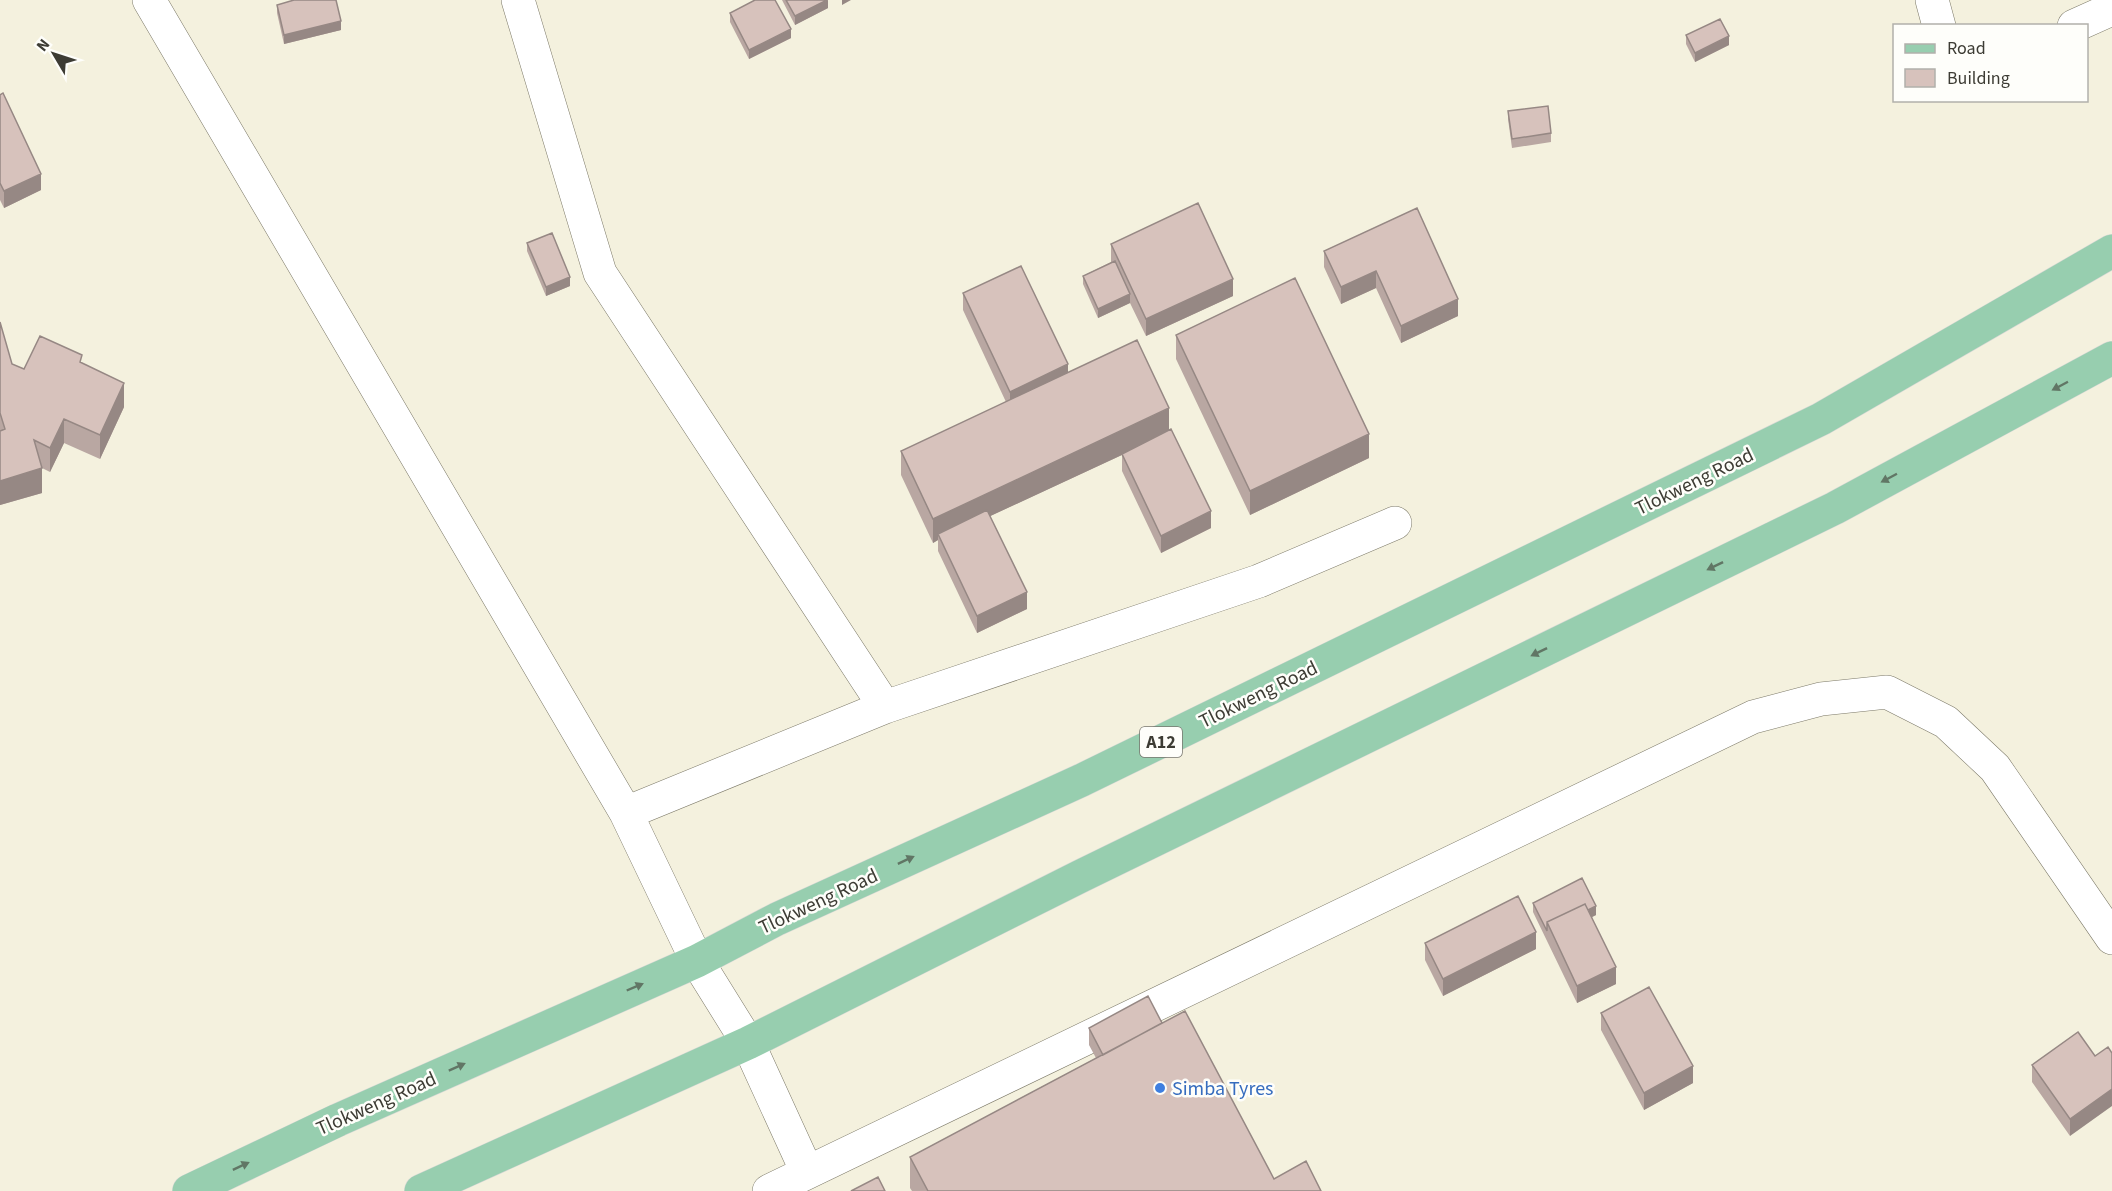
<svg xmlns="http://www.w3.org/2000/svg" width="2112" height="1191" viewBox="0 0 2112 1191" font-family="'Source Sans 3',sans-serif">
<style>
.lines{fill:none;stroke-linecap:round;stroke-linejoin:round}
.minor-casing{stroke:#7c7968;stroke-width:34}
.major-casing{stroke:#d8d8d6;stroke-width:34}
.minor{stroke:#fff;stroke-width:33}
.major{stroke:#97ceaf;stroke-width:33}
.wall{fill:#b9a7a2}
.shaded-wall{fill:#968884}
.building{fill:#d7c2bc;stroke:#968884;stroke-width:1.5}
.oneway{fill:#617665}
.shop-dot{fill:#3f7fe0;stroke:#fefefa;stroke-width:2}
.labels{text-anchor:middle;stroke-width:5;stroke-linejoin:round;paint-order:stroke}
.shield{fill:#fefefa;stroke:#77766f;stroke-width:1.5}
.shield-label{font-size:18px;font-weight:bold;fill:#3d3c34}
.street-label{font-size:20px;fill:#3d3c34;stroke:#fefefa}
.shop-label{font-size:20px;fill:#366cbe;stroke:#fefefa;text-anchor:start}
</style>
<rect width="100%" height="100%" fill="#f4f1de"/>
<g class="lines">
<defs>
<path id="minor" d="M 149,0 L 626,813 L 697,961 L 748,1043 L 807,1172
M 518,0 L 600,273 L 885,707
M 1932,0 L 1939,26
M 2074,26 L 2112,9
M 626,813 L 885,707 L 1259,581 L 1395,523
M 769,1191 L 1753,717 L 1821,699 L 1887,692 L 1946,722 L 1995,768 L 2112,938"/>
<path id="major" d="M 189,1191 L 338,1120 L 697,961 L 777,919 L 1082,780 L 1821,419 L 2112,251
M 421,1191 L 748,1043 L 1081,876 L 1835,508 L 2112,358"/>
</defs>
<use href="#minor" class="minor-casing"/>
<use href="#major" class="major-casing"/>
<use href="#minor" class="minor"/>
<use href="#major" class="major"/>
</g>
<path class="wall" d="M 782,0 L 828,0 L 828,8 L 795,25 Z
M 277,5 L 341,30 L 284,44 L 277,13 Z
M 730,13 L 791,38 L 749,59 L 730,22 Z
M 1686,35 L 1729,45 L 1695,62 L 1686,44 Z
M 0,95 L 41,190 L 4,208 L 0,200 Z
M 1508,111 L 1551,133 L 1551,142 L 1512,148 L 1508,119 Z
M 1417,208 L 1458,316 L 1401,343 L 1376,288 L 1341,304 L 1324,267 L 1324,251 Z
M 527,243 L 570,286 L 546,296 L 527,251 Z
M 1111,244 L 1233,296 L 1146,336 L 1130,303 L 1098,318 L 1083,284 L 1083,276 L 1111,262 Z
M 963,293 L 1068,373 L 1169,430 L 1211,528 L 1161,553 L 1122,471 L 1122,455 L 990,516 L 1027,609 L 977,633 L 938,551 L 938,540 L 933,543 L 901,475 L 901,451 L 1006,402 L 963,310 Z
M 0,322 L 12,364 L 24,369 L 82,363 L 124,407 L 100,459 L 64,443 L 50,472 L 42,468 L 42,493 L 0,505 Z
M 1176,335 L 1369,458 L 1250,515 L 1176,359 Z
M 1533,903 L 1596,915 L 1592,917 L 1616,984 L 1577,1003 L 1533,912 Z
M 1425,943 L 1536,949 L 1443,996 L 1425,960 Z
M 1601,1013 L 1693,1083 L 1644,1110 L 1601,1030 Z
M 1162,1023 L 1274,1179 L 1321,1191 L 912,1191 L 910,1188 L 910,1157 L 1096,1058 L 1089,1045 L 1089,1028 Z
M 2078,1032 L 2070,1136 L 2032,1082 L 2032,1065 Z"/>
<path class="shaded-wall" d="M 828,0 L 828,8 L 795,25 L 795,16 Z
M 842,0 L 851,0 L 842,5 Z
M 341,21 L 341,30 L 284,44 L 284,35 Z
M 791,29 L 791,38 L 749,59 L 749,50 Z
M 1729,36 L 1729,45 L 1695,62 L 1695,53 Z
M 41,174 L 41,190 L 4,208 L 4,191 Z
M 1376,271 L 1376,288 L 1341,304 L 1341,287 Z
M 570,277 L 570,286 L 546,296 L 546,287 Z
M 1233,279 L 1233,296 L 1146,336 L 1146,319 Z
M 1130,294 L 1130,303 L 1098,318 L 1098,309 Z
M 1458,299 L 1458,316 L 1401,343 L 1401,326 Z
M 1068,364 L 1068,381 L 1010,409 L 1010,392 Z
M 124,383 L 124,407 L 100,459 L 100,435 Z
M 1169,408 L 1169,433 L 941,539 L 938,534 L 938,540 L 933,543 L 933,519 Z
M 64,419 L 64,443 L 50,472 L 50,448 Z
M 1369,434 L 1369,458 L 1250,515 L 1250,491 Z
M 42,468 L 42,493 L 0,505 L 0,481 Z
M 1211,511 L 1211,528 L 1161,553 L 1161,536 Z
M 1027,592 L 1027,609 L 977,633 L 977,616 Z
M 1596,906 L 1596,915 L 1554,936 L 1550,929 Z
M 1536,932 L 1536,949 L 1443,996 L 1443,979 Z
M 1616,967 L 1616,984 L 1577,1003 L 1577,986 Z
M 1693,1066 L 1693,1083 L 1644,1110 L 1644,1093 Z
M 2112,1089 L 2112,1106 L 2070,1136 L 2070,1119 Z"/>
<path class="building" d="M 294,0 L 336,0 L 341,21 L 284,35 L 277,5 Z
M 755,0 L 775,0 L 791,29 L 749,50 L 730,13 Z
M 786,0 L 827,0 L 795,16 Z
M 1720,19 L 1729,36 L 1695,53 L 1686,35 Z
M 3,93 L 41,174 L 4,191 L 0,183 L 0,95 Z
M 1548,106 L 1551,133 L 1512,139 L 1508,111 Z
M 1198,203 L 1233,279 L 1146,319 L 1111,244 Z
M 1417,208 L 1458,299 L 1401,326 L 1376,271 L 1341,287 L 1324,251 Z
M 552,233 L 570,277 L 546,287 L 527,243 Z
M 1115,261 L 1130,294 L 1098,309 L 1083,276 Z
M 1021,266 L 1068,364 L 1010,392 L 963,293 Z
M 1295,278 L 1369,434 L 1250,491 L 1176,335 Z
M 0,322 L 12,364 L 24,369 L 40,336 L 82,355 L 80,362 L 124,383 L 100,435 L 64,419 L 50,448 L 34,440 L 42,468 L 0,481 L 0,431 L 5,429 L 0,413 Z
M 1137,340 L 1169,408 L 933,519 L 901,451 Z
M 1171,429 L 1211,511 L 1161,536 L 1122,454 Z
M 987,510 L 1027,592 L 977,616 L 938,534 Z
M 1582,878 L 1596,906 L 1588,910 L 1585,904 L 1547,922 L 1547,931 L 1533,903 Z
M 1518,896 L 1536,932 L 1443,979 L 1425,943 Z
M 1585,904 L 1616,967 L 1577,986 L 1547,922 Z
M 1649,987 L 1693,1066 L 1644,1093 L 1601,1013 Z
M 1148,996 L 1162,1023 L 1103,1055 L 1089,1028 Z
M 1185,1011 L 1274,1179 L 1306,1161 L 1321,1191 L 928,1191 L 910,1157 Z
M 2078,1032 L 2095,1056 L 2108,1047 L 2112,1053 L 2112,1089 L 2070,1119 L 2032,1065 Z
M 878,1177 L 885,1191 L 851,1191 Z"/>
<defs><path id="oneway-solid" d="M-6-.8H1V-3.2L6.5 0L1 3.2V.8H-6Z" transform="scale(1.5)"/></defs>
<g class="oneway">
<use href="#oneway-solid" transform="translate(2060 386) rotate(152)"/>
<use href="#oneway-solid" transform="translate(1889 478) rotate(152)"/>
<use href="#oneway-solid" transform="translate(1715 566) rotate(154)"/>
<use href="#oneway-solid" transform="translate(1539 652) rotate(154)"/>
<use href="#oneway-solid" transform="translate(906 860) rotate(-25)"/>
<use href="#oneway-solid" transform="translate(635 987) rotate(-23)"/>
<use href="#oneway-solid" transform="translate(457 1067) rotate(-24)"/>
<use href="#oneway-solid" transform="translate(241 1166) rotate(-25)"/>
</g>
<circle class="shop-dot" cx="1160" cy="1088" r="6"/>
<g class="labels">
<rect class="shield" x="1140" y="727" width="42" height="30" rx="4.5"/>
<g class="shield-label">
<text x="1161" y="748">A12</text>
</g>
<g class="street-label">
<text transform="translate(1694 481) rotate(-26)" y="7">Tlokweng Road</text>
<text transform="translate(1258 694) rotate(-26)" y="7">Tlokweng Road</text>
<text transform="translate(818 901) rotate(-25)" y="7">Tlokweng Road</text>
<text transform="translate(376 1103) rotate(-24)" y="7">Tlokweng Road</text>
</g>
<g class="shop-label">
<text x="1172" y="1095">Simba Tyres</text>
</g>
</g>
<rect x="1893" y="24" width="195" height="78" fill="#fefefa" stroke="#b1b0ab" stroke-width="1.5"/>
<rect x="1905" y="44" width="30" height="9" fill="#97ceaf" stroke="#b1b0ab" stroke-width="1.5"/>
<text x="1947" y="54" font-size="18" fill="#3d3c34">Road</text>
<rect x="1905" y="69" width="30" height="18" fill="#d7c2bc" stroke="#b1b0ab" stroke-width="1.5"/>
<text x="1947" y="84" font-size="18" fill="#3d3c34">Building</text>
<g transform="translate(54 54) rotate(309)" stroke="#fefefa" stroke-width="4.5" paint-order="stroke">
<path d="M0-4.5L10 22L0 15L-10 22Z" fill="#3d3c34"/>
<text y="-9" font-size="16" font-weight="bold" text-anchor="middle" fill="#3d3c34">N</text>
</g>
</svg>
